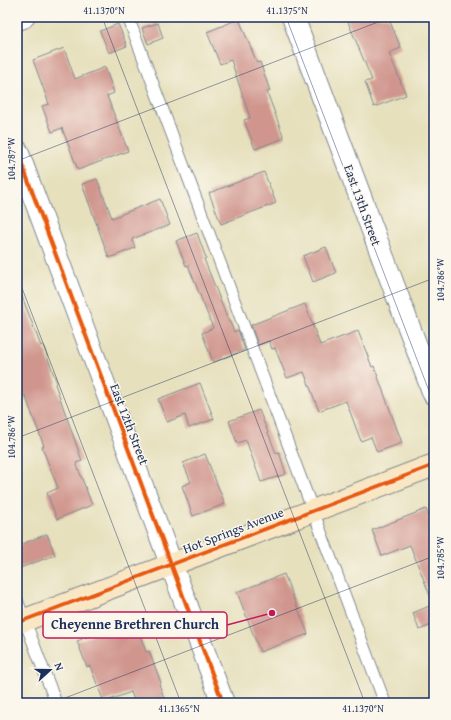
<svg xmlns="http://www.w3.org/2000/svg" width="451" height="720" viewBox="0 0 451 720" font-family="'Gentium Book Plus',serif">
<style>
.building{fill:#d0968e}
.lines{fill:none;stroke-linecap:round;stroke-linejoin:round}
.lane-casing{stroke:#80888e;stroke-width:13}
.street-casing{stroke:#80888e;stroke-width:24}
.secondary-casing{stroke:#80888e;stroke-width:24}
.lane{stroke:#fff;stroke-width:11}
.street{stroke:#fff;stroke-width:22}
.secondary{stroke:#f9e7c3;stroke-width:22}
.cycleway-casing{stroke:#fbf7ec;stroke-width:6}
.cycleway{stroke:#e8590c;stroke-width:4}
.ticks{fill:none;stroke:#1b2f5e;stroke-width:1;stroke-opacity:0.45}
.labels{text-anchor:middle;stroke-width:3;stroke-linejoin:round;paint-order:stroke}
.street-label{font-size:13px;fill:#1b2f5e;stroke:#fbf7ec}
.leader{fill:none;stroke:#c2185b;stroke-width:1.5}
.callout-dot{fill:#c2185b;stroke:#fbf7ec;stroke-width:1.5}
.callout{fill:#fbf7ec;stroke:#c2185b;stroke-width:1.5}
.callout-label{font-size:14px;text-anchor:middle;font-weight:bold;fill:#1b2f5e}
.neatline{fill:none;stroke:#1b2f5e;stroke-width:1.5}
.ticks-label{font-size:10px;text-anchor:middle;fill:#1b2f5e}
</style>
<rect width="100%" height="100%" fill="#fbf7ec"/>
<filter id="ink" filterUnits="userSpaceOnUse"><feTurbulence type="fractalNoise" baseFrequency=".025" numOctaves="2"/><feDisplacementMap in="SourceGraphic" scale="8" xChannelSelector="R" yChannelSelector="G"/><feConvolveMatrix kernelMatrix="1 2 1 2 8 2 1 2 1" color-interpolation-filters="sRGB"/></filter>
<filter id="wash" filterUnits="userSpaceOnUse"><feTurbulence type="fractalNoise" baseFrequency=".012" numOctaves="4" result="noise"/><feDisplacementMap in="SourceGraphic" scale="16" xChannelSelector="R" yChannelSelector="G"/><feGaussianBlur stdDeviation="0.9" result="paint"/><feColorMatrix in="noise" values="0 0 0 0 0 0 0 0 0 0 0 0 0 0 0 0 0 1.4 0 .05"/><feComposite in="paint" operator="in"/></filter>
<g filter="url(#wash)">
<rect width="100%" height="100%" fill="#e6e0bd"/>
<g id="blocks">
<path class="building" d="M 346,17 L 388,17 L 401,48 L 389,53 L 406,95 L 374,107 L 365,82 L 372,80 Z
M 239,19 L 257,63 L 260,62 L 270,91 L 267,92 L 284,138 L 255,149 L 244,120 L 250,118 L 231,60 L 220,64 L 207,32 Z
M 158,23 L 163,38 L 148,44 L 142,28 Z
M 118,24 L 127,46 L 109,53 L 100,31 Z
M 64,48 L 75,79 L 105,67 L 114,93 L 107,96 L 128,151 L 78,170 L 62,128 L 52,132 L 42,106 L 49,104 L 33,60 Z
M 264,172 L 276,203 L 221,224 L 209,193 Z
M 97,179 L 112,218 L 160,199 L 170,225 L 132,239 L 135,248 L 109,258 L 82,184 Z
M 197,233 L 206,258 L 204,259 L 229,322 L 230,322 L 234,332 L 238,330 L 245,350 L 213,362 L 202,333 L 213,328 L 188,265 L 186,266 L 176,241 Z
M 326,247 L 336,273 L 313,282 L 303,256 Z
M 17,286 L 18,286 L 41,346 L 43,345 L 57,383 L 55,384 L 82,461 L 76,463 L 92,505 L 57,519 L 47,493 L 58,488 L 42,447 L 44,446 L 25,395 L 17,398 Z
M 305,304 L 320,345 L 358,331 L 372,367 L 374,366 L 402,443 L 377,452 L 371,437 L 361,441 L 346,401 L 319,411 L 304,372 L 287,378 L 275,348 L 272,349 L 269,341 L 258,345 L 251,325 Z
M 200,383 L 214,419 L 189,428 L 185,415 L 167,422 L 158,399 Z
M 259,410 L 276,453 L 279,452 L 286,474 L 261,482 L 246,440 L 237,443 L 229,421 Z
M 205,454 L 225,504 L 193,516 L 182,486 L 191,482 L 183,463 Z
M 426,509 L 434,531 L 434,603 L 433,603 L 410,545 L 382,556 L 372,530 Z
M 47,534 L 55,555 L 17,569 L 17,546 Z
M 284,574 L 308,634 L 260,652 L 237,592 Z
M 434,604 L 434,624 L 419,630 L 413,613 Z
M 134,619 L 146,652 L 149,651 L 161,683 L 159,684 L 166,703 L 135,703 L 131,692 L 104,702 L 90,666 L 87,667 L 77,641 Z"/>
</g>
</g>
<g filter="url(#ink)">
<use href="#blocks" fill-opacity="0" stroke="#80888e" stroke-width="1"/>
<g class="lines">
<defs>
<path id="lane" d="M 128,17 L 385,703
M 17,600 L 56,703"/>
<path id="street" d="M 293,17 L 434,394
M 17,19 L 23,17
M 17,151 L 223,703"/>
<path id="secondary" d="M 17,623 L 434,465"/>
</defs>
<use href="#lane" class="lane-casing"/>
<use href="#street" class="street-casing"/>
<use href="#secondary" class="secondary-casing"/>
<use href="#lane" class="lane"/>
<use href="#street" class="street"/>
<use href="#secondary" class="secondary"/>
<defs>
<path id="cycleway" d="M 17,151 L 223,703
M 17,623 L 434,465"/>
</defs>
<use href="#cycleway" class="cycleway-casing"/>
<use href="#cycleway" class="cycleway"/>
</g>
</g>
<path class="ticks" d="M 102,17 L 365,703M 286,17 L 434,404M 17,161 L 391,17M 17,275 L 181,703M 17,438 L 434,278M 52,703 L 434,556"/>
<g class="labels">
<g class="street-label">
<text transform="translate(363 205) rotate(70)" y="5">East 13th Street</text>
<text transform="translate(130 424) rotate(69)" y="5">East 12th Street</text>
<text transform="translate(233 530) rotate(-21)" y="5">Hot Springs Avenue</text>
</g>
</g>
<path class="leader" d="M272 613L227 625"/>
<circle class="callout-dot" cx="272" cy="613" r="4"/>
<rect class="callout" x="43" y="612" width="184" height="26" rx="4"/>
<g class="callout-label">
<text x="135" y="629">Cheyenne Brethren Church</text>
</g>
<rect width="451" height="720" fill="none" stroke="#fbf7ec" stroke-width="44"/>
<g transform="translate(50 670) rotate(69)" stroke="#fbf7ec" stroke-width="3" paint-order="stroke">
<path d="M0-3L7 15L0 10L-7 15Z" fill="#1b2f5e"/>
<text y="-6" font-size="11" font-weight="bold" text-anchor="middle" fill="#1b2f5e">N</text>
</g>
<rect x="22" y="22" width="407" height="676" class="neatline"/>
<g class="ticks-label">
<text x="104" y="14">41.1370°N</text>
<text x="287" y="14">41.1375°N</text>
<text transform="translate(11 159) rotate(-90)" y="4">104.787°W</text>
<text transform="translate(440 280) rotate(-90)" y="4">104.786°W</text>
<text transform="translate(11 437) rotate(-90)" y="4">104.786°W</text>
<text transform="translate(440 558) rotate(-90)" y="4">104.785°W</text>
<text x="179" y="712">41.1365°N</text>
<text x="363" y="712">41.1370°N</text>
</g>
</svg>
